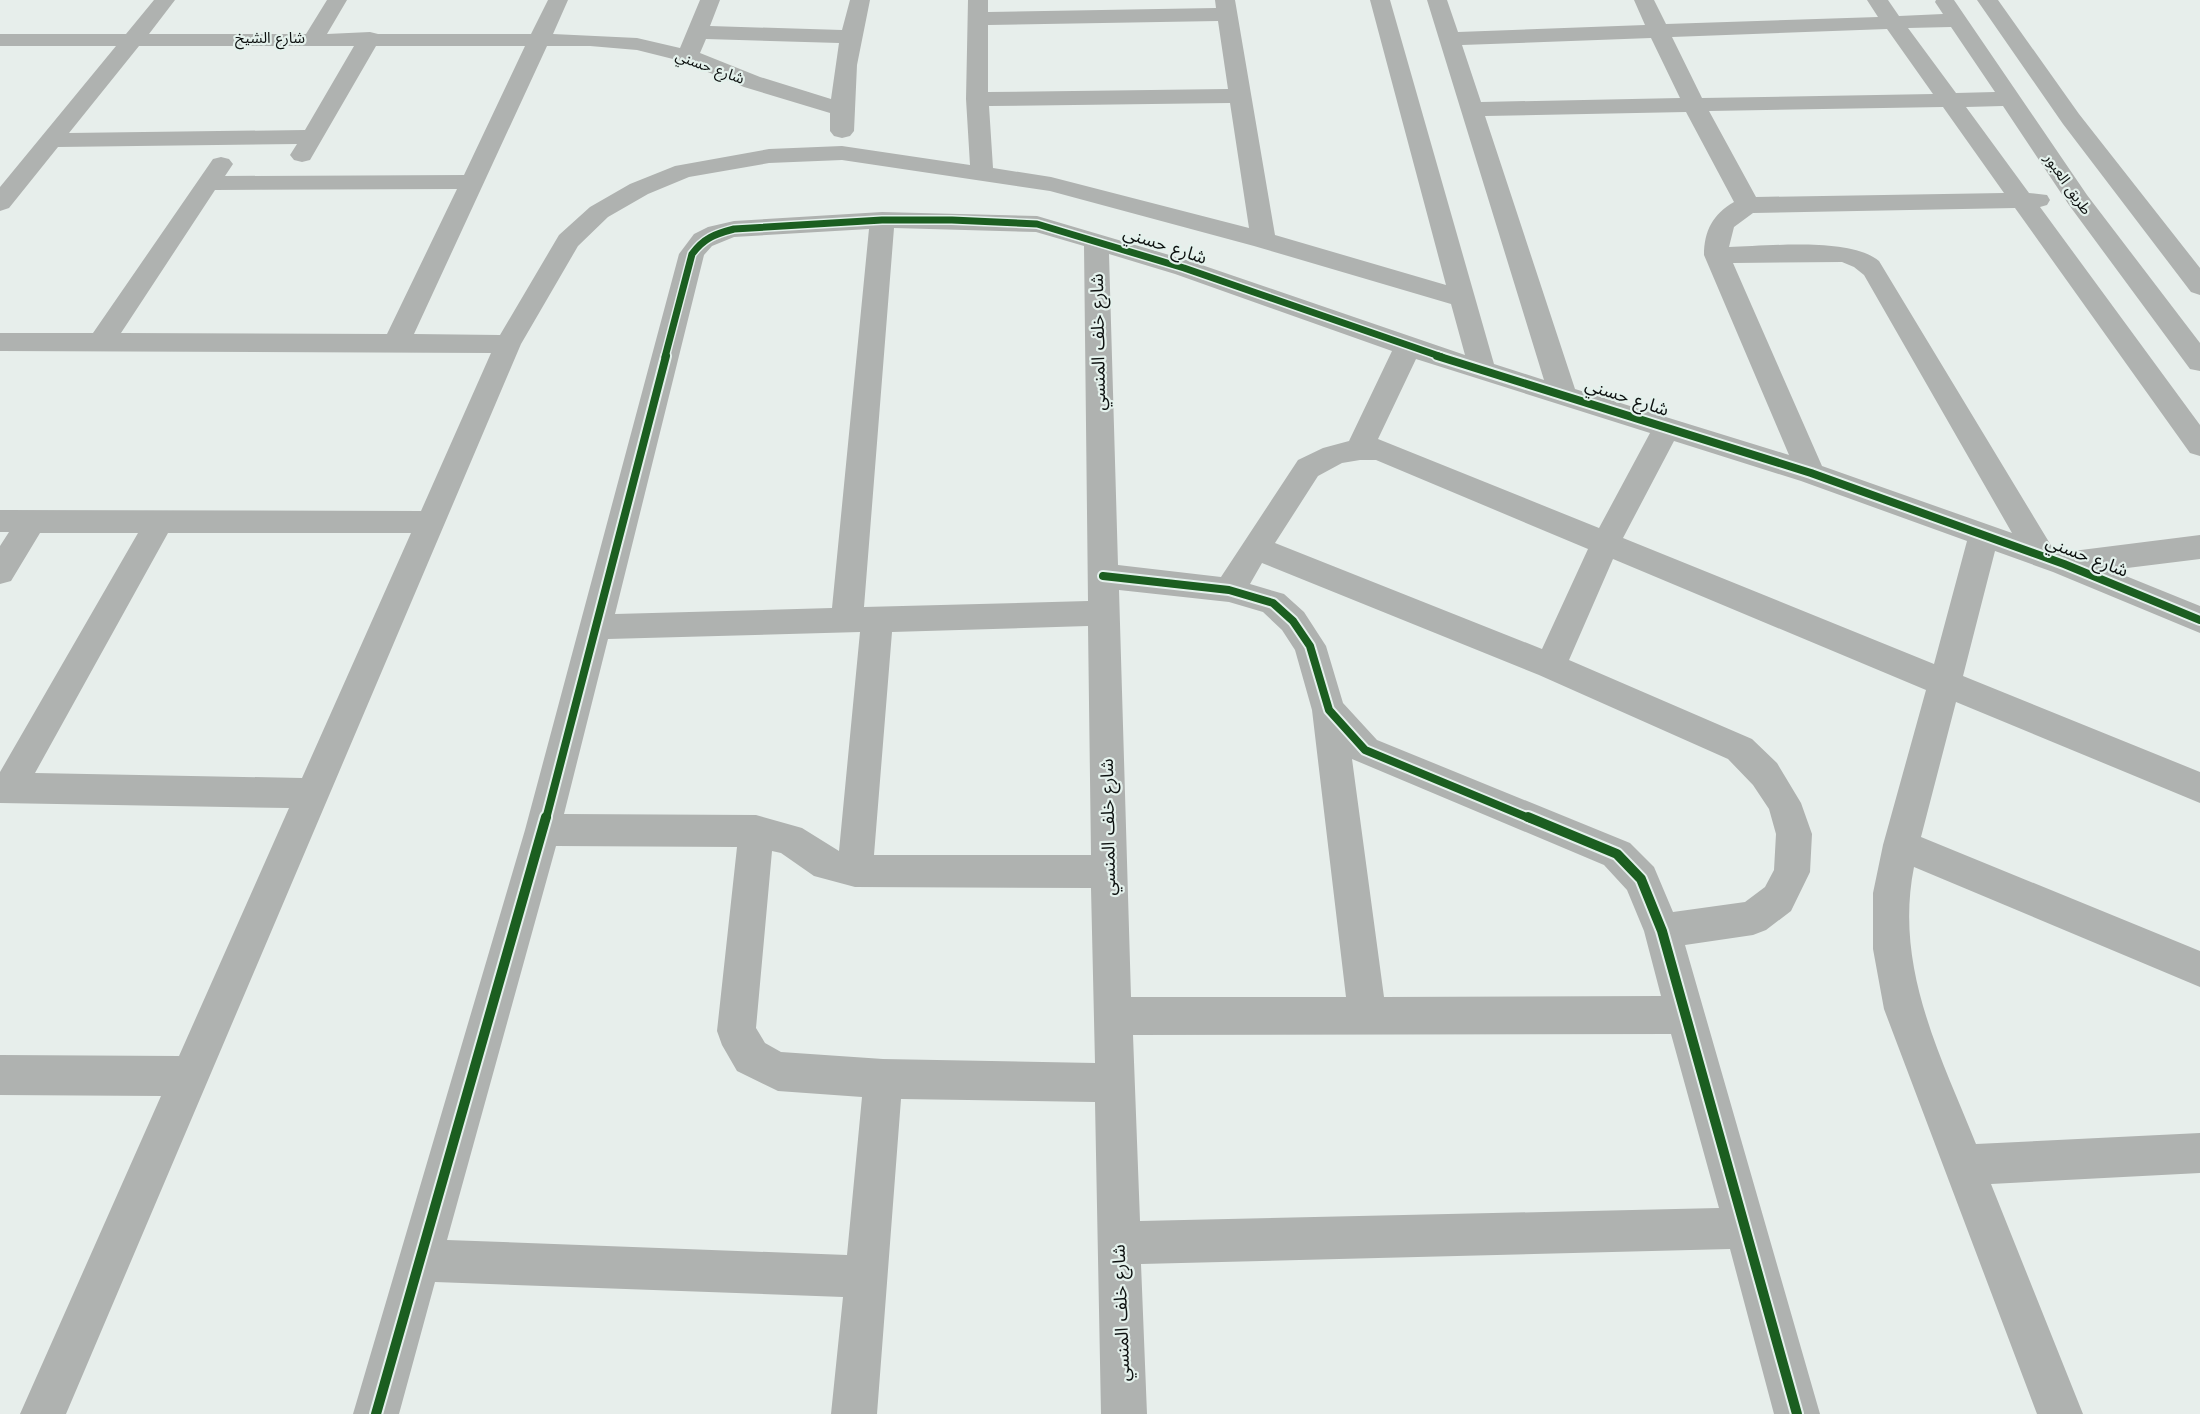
<svg xmlns="http://www.w3.org/2000/svg" width="2200" height="1414" viewBox="0 0 2200 1414" font-family="'Work Sans','Noto Sans Arabic',sans-serif">
<style>
.lines{fill:none;stroke-linecap:round;stroke-linejoin:round}
.minor{fill:#afb2b0;fill-rule:evenodd}
.cycleway-far2-casing{stroke:#e4f1ec;stroke-width:10}
.cycleway-far1-casing{stroke:#e4f1ec;stroke-width:12}
.cycleway-casing{stroke:#e4f1ec;stroke-width:14}
.cycleway-far2{stroke:#1b5e20;stroke-width:7}
.cycleway-far1{stroke:#1b5e20;stroke-width:8}
.cycleway{stroke:#1b5e20;stroke-width:10}
.labels{text-anchor:middle;stroke-width:4.5;stroke-linejoin:round;paint-order:stroke}
.far-street-label{font-size:15px;fill:#0c100f;stroke:#e4f1ec}
.street-label{font-size:18px;fill:#0c100f;stroke:#e4f1ec}
</style>
<rect width="100%" height="100%" fill="#e7eeeb"/>
<g class="lines">
<path class="minor" d="M 154,0 L 175,0 L 149,34 L 306,34 L 327,0 L 347,0 L 327,34 L 370,32 L 378,34 L 531,34 L 548,0 L 568,0 L 553,34 L 637,38 L 680,48 L 700,0 L 720,0 L 710,26 L 842,30 L 850,0 L 870,0 L 857,65 L 854,131 L 850,136 L 842,138 L 834,136 L 830,131 L 830,113 L 744,87 L 681,61 L 637,50 L 590,46 L 547,46 L 414,334 L 500,335 L 559,235 L 590,207 L 630,184 L 675,166 L 769,149 L 842,146 L 970,165 L 966,99 L 968,0 L 988,0 L 988,12 L 1216,8 L 1215,0 L 1235,0 L 1275,235 L 1446,285 L 1370,0 L 1390,0 L 1494,364 L 1544,380 L 1427,0 L 1447,0 L 1458,32 L 1645,25 L 1634,0 L 1654,0 L 1666,24 L 1878,17 L 1867,0 L 1888,0 L 1899,16 L 1943,14 L 1935,2 L 1936,0 L 1954,0 L 2087,195 L 2200,343 L 2200,371 L 2190,369 L 2069,205 L 2003,106 L 1966,107 L 2029,193 L 2047,195 L 2050,200 L 2047,205 L 2040,207 L 2200,425 L 2200,456 L 2190,453 L 2015,208 L 1753,213 L 1734,227 L 1729,247 C 1768,246 1850,237 1879,261 L 2052,547 L 2065,552 L 2200,535 L 2200,559 L 2111,570 L 2200,606 L 2200,633 L 2053,572 L 1995,551 L 1963,676 L 2200,772 L 2200,803 L 1956,702 L 1921,837 L 2200,951 L 2200,987 L 1914,867 C 1894,967 1940,1054 1976,1144 L 2200,1133 L 2200,1173 L 1991,1184 L 2083,1414 L 2037,1414 L 1884,1009 L 1873,949 L 1873,893 L 1883,845 L 1926,690 L 1613,559 L 1569,660 L 1752,739 L 1777,763 L 1801,803 L 1812,834 L 1810,872 L 1791,911 L 1766,930 L 1753,935 L 1685,945 L 1820,1414 L 1774,1414 L 1730,1249 L 1141,1264 L 1147,1414 L 1101,1414 L 1095,1102 L 901,1099 L 877,1414 L 831,1414 L 843,1297 L 435,1282 L 399,1414 L 353,1414 L 525,830 L 679,254 L 694,234 L 708,227 L 734,221 L 882,212 L 1037,216 L 1193,262 L 1465,355 L 1451,304 L 1254,246 L 1050,191 L 842,160 L 769,163 L 689,177 L 648,194 L 608,217 L 578,246 L 521,344 L 66,1414 L 20,1414 L 161,1096 L 0,1095 L 0,1055 L 179,1056 L 289,808 L 0,803 L 0,772 L 138,533 L 40,533 L 11,581 L 0,584 L 0,546 L 9,532 L 0,532 L 0,510 L 421,511 L 491,353 L 0,351 L 0,333 L 93,333 L 213,159 L 221,157 L 229,159 L 233,164 L 225,176 L 464,175 L 525,46 L 376,46 L 310,160 L 302,162 L 294,160 L 290,155 L 297,144 L 58,147 L 9,208 L 0,211 L 0,187 L 116,46 L 0,46 L 0,34 L 126,34 ZM 1218,21 L 1228,89 L 988,92 L 988,25 ZM 1951,27 L 1995,92 L 1956,93 L 1908,28 ZM 1887,29 L 1933,94 L 1702,98 L 1672,37 ZM 1651,38 L 1680,98 L 1481,102 L 1462,45 ZM 706,39 L 839,43 L 831,99 L 760,77 L 700,53 ZM 139,46 L 354,46 L 305,130 L 69,133 ZM 1230,103 L 1249,228 L 1051,177 L 993,168 L 989,106 ZM 1943,107 L 2004,193 L 1756,197 L 1709,111 ZM 1686,112 L 1734,202 C 1713,214 1704,231 1704,255 L 1789,455 L 1575,389 L 1485,116 ZM 457,189 L 387,334 L 121,333 L 215,190 ZM 894,228 L 1036,232 L 1084,246 L 1088,601 L 864,607 ZM 869,229 L 832,608 L 615,614 L 704,255 L 712,246 L 734,237 ZM 1109,254 L 1175,274 L 1392,351 L 1349,441 L 1323,448 L 1298,460 L 1221,577 L 1118,565 ZM 1842,262 L 1854,267 L 1864,275 L 2012,533 L 1822,466 L 1733,263 ZM 1416,359 L 1650,433 L 1599,528 L 1378,439 ZM 1674,441 L 1801,481 L 1967,541 L 1934,664 L 1623,538 ZM 1360,460 L 1376,460 L 1588,549 L 1542,649 L 1275,543 L 1318,476 L 1342,463 ZM 168,533 L 411,533 L 302,778 L 35,773 ZM 1262,563 L 1539,675 L 1728,759 L 1753,785 L 1769,809 L 1776,834 L 1774,870 L 1765,887 L 1745,902 L 1673,912 L 1654,867 L 1630,843 L 1377,740 L 1343,703 L 1326,646 L 1304,612 L 1284,594 L 1250,584 ZM 1119,590 L 1229,602 L 1263,612 L 1282,630 L 1295,650 L 1312,710 L 1346,997 L 1131,997 ZM 1088,626 L 1091,855 L 874,855 L 892,632 ZM 860,632 L 839,851 L 802,828 L 756,815 L 564,814 L 608,639 ZM 1352,759 L 1604,865 L 1627,890 L 1644,931 L 1661,996 L 1384,997 ZM 556,846 L 737,847 L 717,1031 L 722,1045 L 737,1071 L 778,1091 L 862,1097 L 847,1255 L 447,1240 ZM 772,851 L 781,853 L 814,876 L 855,887 L 1091,888 L 1095,1063 L 883,1059 L 781,1052 L 765,1043 L 756,1028 ZM 1671,1034 L 1719,1208 L 1140,1221 L 1133,1035 Z
M 1977,0 L 1998,0 L 2079,114 L 2200,268 L 2200,295 L 2191,292 L 2063,124 Z"/>
<defs>
<path id="cycleway-far2" d="M 665,357 L 692,254 C 704,238 715,234 734,229 L 882,220 L 952,220 L 1037,224 L 1184,268 L 1442,357"/>
<path id="cycleway-far1" d="M 1437,356 L 1811,473 L 2064,564 L 2200,620
M 1103,576 L 1229,590 L 1273,603 L 1293,621 L 1310,646 L 1329,710 L 1365,750 L 1531,819
M 546,819 L 666,356"/>
<path id="cycleway" d="M 1528,817 L 1617,854 L 1641,879 L 1662,931 L 1797,1414
M 376,1414 L 546,817"/>
</defs>
<use href="#cycleway-far2" class="cycleway-far2-casing"/>
<use href="#cycleway-far1" class="cycleway-far1-casing"/>
<use href="#cycleway" class="cycleway-casing"/>
<use href="#cycleway-far2" class="cycleway-far2"/>
<use href="#cycleway-far1" class="cycleway-far1"/>
<use href="#cycleway" class="cycleway"/>
</g>
<g class="labels">
<g class="far-street-label">
<text x="270" y="43">شارع الشيخ</text>
<text transform="translate(710 67) rotate(20)" y="5">شارع حسني</text>
<text transform="translate(2068 184) rotate(55)" y="5">طريق العبور</text>
</g>
<g class="street-label">
<text transform="translate(1165 245) rotate(18)" y="6">شارع حسني</text>
<text transform="translate(1098 342) rotate(-91)" y="6">شارع خلف المنسي</text>
<text transform="translate(1627 397) rotate(18)" y="6">شارع حسني</text>
<text transform="translate(2087 556) rotate(21)" y="6">شارع حسني</text>
<text transform="translate(1108 827) rotate(-91)" y="6">شارع خلف المنسي</text>
<text transform="translate(1121 1313) rotate(-92)" y="6">شارع خلف المنسي</text>
</g>
</g>
</svg>
